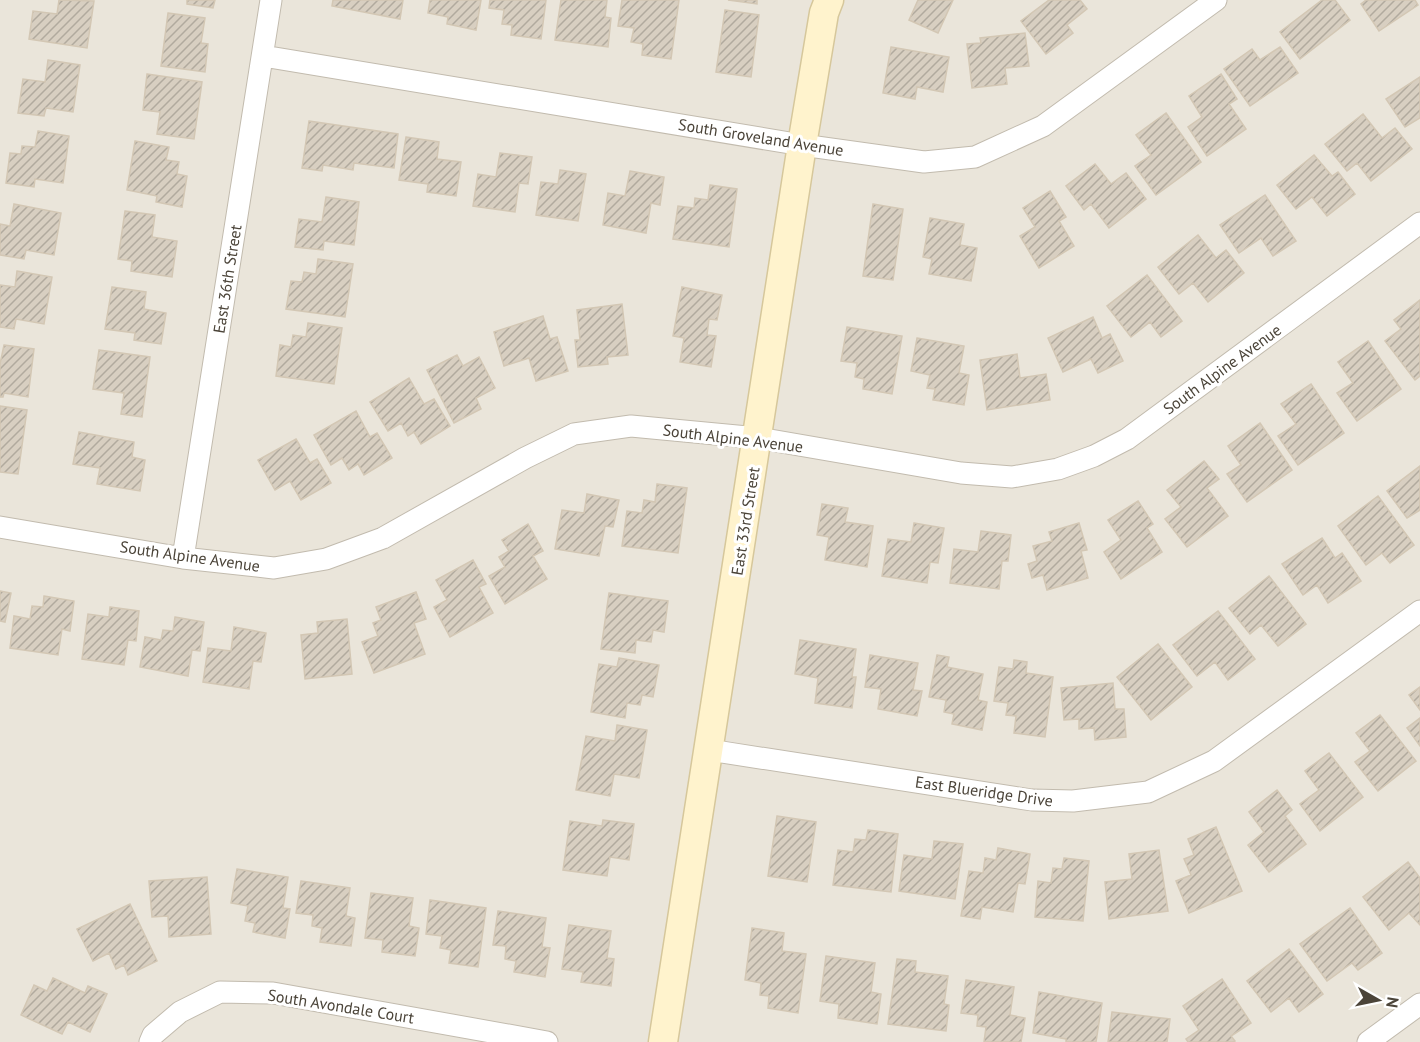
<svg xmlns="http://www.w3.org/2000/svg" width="1420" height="1042" viewBox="0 0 1420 1042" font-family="'PT Sans',sans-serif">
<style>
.residential{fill:#eae5da}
.building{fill:url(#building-hatch);stroke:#d3c7b4;stroke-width:1.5}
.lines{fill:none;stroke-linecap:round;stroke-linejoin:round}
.street-casing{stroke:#c2bbae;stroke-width:23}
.secondary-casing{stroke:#d6c79b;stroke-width:31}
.street{stroke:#fff;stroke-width:21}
.secondary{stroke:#fff3cd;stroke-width:28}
.labels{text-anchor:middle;stroke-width:6;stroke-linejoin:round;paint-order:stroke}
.street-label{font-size:16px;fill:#4b4439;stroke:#fff}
</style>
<defs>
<pattern id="building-hatch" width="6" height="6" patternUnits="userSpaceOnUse" patternTransform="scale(1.5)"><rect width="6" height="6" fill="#d8cfc1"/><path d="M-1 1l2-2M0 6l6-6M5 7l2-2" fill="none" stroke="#b1aa9e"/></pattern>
</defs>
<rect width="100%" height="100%" fill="#f6f3ec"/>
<path class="residential" d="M 0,0 L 1420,0 L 1420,1042 L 0,1042 Z"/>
<path class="building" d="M 59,0 L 94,1 L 87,48 L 29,39 L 33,11 L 57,14 Z
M 187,0 L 215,0 L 213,8 L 187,4 Z
M 333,0 L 403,0 L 400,19 L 332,6 Z
M 430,0 L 481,0 L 476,30 L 447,24 L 448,17 L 428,13 Z
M 490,0 L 546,0 L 541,39 L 511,35 L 512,25 L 502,24 L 504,10 L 489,8 Z
M 561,0 L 607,0 L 605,17 L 611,18 L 608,47 L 555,40 Z
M 622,0 L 679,0 L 671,59 L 642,55 L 643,44 L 631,42 L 634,28 L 618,26 Z
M 728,0 L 757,0 L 757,4 Z
M 918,0 L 953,0 L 938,33 L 909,20 Z
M 1049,0 L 1080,0 L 1087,9 L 1067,25 L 1073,33 L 1046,54 L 1021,21 Z
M 1322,0 L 1335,0 L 1350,20 L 1300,59 L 1280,32 Z
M 1366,0 L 1415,0 L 1418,5 L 1379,31 L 1361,4 Z
M 725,10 L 759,15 L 751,77 L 716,72 Z
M 168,13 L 205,18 L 201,43 L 208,44 L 205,72 L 161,66 Z
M 1025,33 L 1029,66 L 1005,68 L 1007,84 L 972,88 L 967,44 L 981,43 L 980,38 Z
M 891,47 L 949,57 L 943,92 L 917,87 L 915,99 L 883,93 Z
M 1280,47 L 1298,73 L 1250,106 L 1224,69 L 1252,49 L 1260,60 Z
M 48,60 L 80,65 L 73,112 L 46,108 L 44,116 L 18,113 L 23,79 L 45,82 Z
M 147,74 L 202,82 L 194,139 L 157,134 L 160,112 L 143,110 Z
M 1221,74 L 1237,99 L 1229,104 L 1246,129 L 1207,156 L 1188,127 L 1202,117 L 1189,96 Z
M 1420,77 L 1420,118 L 1405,127 L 1386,99 Z
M 1166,113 L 1201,162 L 1156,195 L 1135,166 L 1151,155 L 1136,135 Z
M 1363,114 L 1382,138 L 1395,128 L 1412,149 L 1371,181 L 1357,163 L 1347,171 L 1325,144 Z
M 309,121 L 398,134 L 394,168 L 354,163 L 353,170 L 323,165 L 322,171 L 302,168 Z
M 38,131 L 69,136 L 63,183 L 35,179 L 34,187 L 6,183 L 10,153 L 21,154 L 22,146 L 35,147 Z
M 406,137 L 439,142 L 437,159 L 461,162 L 456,196 L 427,192 L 428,184 L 399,180 Z
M 135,141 L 169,147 L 166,160 L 179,162 L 177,174 L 187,176 L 182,207 L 156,202 L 157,196 L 127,190 Z
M 500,153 L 532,157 L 528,184 L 519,183 L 515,212 L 473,206 L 478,174 L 496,177 Z
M 1314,155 L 1332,176 L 1338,172 L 1355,194 L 1327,216 L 1312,197 L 1296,209 L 1277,185 Z
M 1095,164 L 1111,184 L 1126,173 L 1146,199 L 1109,228 L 1091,204 L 1084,210 L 1066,186 Z
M 560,170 L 586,174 L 578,221 L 536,215 L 541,182 L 558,184 Z
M 630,171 L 664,177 L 660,205 L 651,203 L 646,233 L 603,225 L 608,193 L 625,196 Z
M 710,185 L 737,189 L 729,247 L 673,239 L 678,206 L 694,208 L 695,198 L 708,200 Z
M 1050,191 L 1066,217 L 1059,221 L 1074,246 L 1039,268 L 1020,236 L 1035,227 L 1023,208 Z
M 1265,195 L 1296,241 L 1273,256 L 1261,238 L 1239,253 L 1220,225 Z
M 326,197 L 359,202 L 354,245 L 324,241 L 323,250 L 295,247 L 299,219 L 322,222 Z
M 14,204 L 61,213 L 54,255 L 26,250 L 24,259 L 0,255 L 0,224 L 10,226 Z
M 873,204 L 903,209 L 893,280 L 863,276 Z
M 125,211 L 155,215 L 152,237 L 177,241 L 172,277 L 131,271 L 132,261 L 118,259 Z
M 930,218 L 964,224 L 960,245 L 977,248 L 971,281 L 929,274 L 932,259 L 923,257 Z
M 1198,235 L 1216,258 L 1226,250 L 1244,273 L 1208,302 L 1193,283 L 1179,294 L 1158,267 Z
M 318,259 L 353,264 L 345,317 L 286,309 L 291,281 L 302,282 L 304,272 L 316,274 Z
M 17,271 L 52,277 L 44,324 L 16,319 L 14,329 L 0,327 L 0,285 L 15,287 Z
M 1147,275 L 1182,321 L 1161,337 L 1150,322 L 1131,337 L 1107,306 Z
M 112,287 L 146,292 L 144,309 L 166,313 L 161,344 L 134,340 L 135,333 L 105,329 Z
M 682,287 L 722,295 L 717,320 L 709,319 L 707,335 L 716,336 L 711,367 L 680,362 L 684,338 L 673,336 Z
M 1420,300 L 1420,376 L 1415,380 L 1385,341 L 1401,329 L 1394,320 Z
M 622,304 L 628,355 L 607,357 L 608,364 L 578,367 L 575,340 L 580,340 L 577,310 Z
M 543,316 L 550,339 L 557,337 L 568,371 L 536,381 L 529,358 L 504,366 L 494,332 Z
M 1093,317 L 1102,338 L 1110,334 L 1123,361 L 1098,373 L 1091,359 L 1063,372 L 1048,338 Z
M 308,323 L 342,328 L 334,384 L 276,376 L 280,345 L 291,347 L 293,335 L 306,337 Z
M 847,327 L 902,336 L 892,394 L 863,389 L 864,379 L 855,377 L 857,363 L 841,361 Z
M 917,338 L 964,346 L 959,373 L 969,375 L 964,405 L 933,400 L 935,389 L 927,388 L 930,375 L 911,371 Z
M 1368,341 L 1401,389 L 1357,421 L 1337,393 L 1353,383 L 1338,362 Z
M 4,345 L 34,349 L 28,397 L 4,393 L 3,397 L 0,397 L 0,364 Z
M 99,350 L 150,357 L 142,417 L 121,414 L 124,393 L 93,389 Z
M 1017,354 L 1020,378 L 1046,374 L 1050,400 L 987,410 L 980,360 Z
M 457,355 L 463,366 L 479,357 L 495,388 L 476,398 L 481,409 L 454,423 L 427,370 Z
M 409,378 L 424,404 L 434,399 L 450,426 L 421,444 L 414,432 L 408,436 L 401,423 L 388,431 L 370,402 Z
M 1311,384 L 1344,433 L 1298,465 L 1278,436 L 1296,424 L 1281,404 Z
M 0,406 L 27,410 L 18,474 L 0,472 Z
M 356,411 L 370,437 L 377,433 L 392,458 L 364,475 L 358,464 L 349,470 L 342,458 L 331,465 L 314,435 Z
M 1260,423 L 1292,470 L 1247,502 L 1227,474 L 1241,465 L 1228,446 Z
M 79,432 L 134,442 L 132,457 L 145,460 L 140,491 L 97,484 L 100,468 L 73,464 Z
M 296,439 L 310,463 L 317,459 L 331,483 L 301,500 L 290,481 L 275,490 L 258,460 Z
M 1204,461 L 1219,479 L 1207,488 L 1228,516 L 1187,547 L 1165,519 L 1181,507 L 1167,490 Z
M 1420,466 L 1420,510 L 1407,518 L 1387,491 Z
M 657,484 L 687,488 L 678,553 L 622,546 L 627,511 L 642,513 L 644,500 L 655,502 Z
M 587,494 L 619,500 L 613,527 L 605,526 L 599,556 L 555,549 L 562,510 L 584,513 Z
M 1378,496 L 1414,545 L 1390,563 L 1382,553 L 1366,565 L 1338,526 Z
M 1138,501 L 1153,524 L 1147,528 L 1162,552 L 1121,579 L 1104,552 L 1121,540 L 1108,520 Z
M 822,504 L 848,508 L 845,522 L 873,526 L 867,567 L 825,560 L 829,537 L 817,535 Z
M 914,523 L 944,528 L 938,563 L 930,562 L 927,583 L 882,576 L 888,539 L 911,542 Z
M 1079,523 L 1087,550 L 1081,551 L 1088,578 L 1047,590 L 1043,575 L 1032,578 L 1028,564 L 1037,561 L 1033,546 L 1052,541 L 1049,532 Z
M 528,524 L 543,551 L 533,556 L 547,579 L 505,604 L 489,576 L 505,567 L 499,557 L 509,551 L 502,540 Z
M 981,531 L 1011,535 L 1008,561 L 1002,561 L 999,589 L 950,583 L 954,549 L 978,552 Z
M 1322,538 L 1335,558 L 1342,553 L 1361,581 L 1328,603 L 1317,585 L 1303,595 L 1282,564 Z
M 473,560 L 486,584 L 479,587 L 493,613 L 450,637 L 434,607 L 447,600 L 436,580 Z
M 1269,576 L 1306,624 L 1278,646 L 1261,625 L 1250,634 L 1229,608 Z
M 0,591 L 11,593 L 5,622 L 0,621 Z
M 416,592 L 426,619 L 414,623 L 425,654 L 374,673 L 362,642 L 378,636 L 373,623 L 381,620 L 376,607 Z
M 609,593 L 668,601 L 664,632 L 653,630 L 651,642 L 636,640 L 635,653 L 601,649 Z
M 44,596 L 74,601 L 70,631 L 62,629 L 58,655 L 10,648 L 14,616 L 30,619 L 32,606 L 43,607 Z
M 110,607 L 139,611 L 136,641 L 128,640 L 124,665 L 82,659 L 88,614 L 109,617 Z
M 1218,611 L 1255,659 L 1228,680 L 1215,662 L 1197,676 L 1173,645 Z
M 175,617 L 204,622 L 200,651 L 192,650 L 188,676 L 140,667 L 145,637 L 161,640 L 163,630 L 173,631 Z
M 347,619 L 352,674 L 305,679 L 301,635 L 318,633 L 317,622 Z
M 234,627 L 266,633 L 261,662 L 253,661 L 249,689 L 203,682 L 208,648 L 231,651 Z
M 800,640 L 856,649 L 852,677 L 856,677 L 852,708 L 815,703 L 818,678 L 795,674 Z
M 1158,644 L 1192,687 L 1151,720 L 1117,677 Z
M 870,655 L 918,663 L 913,690 L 922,691 L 917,716 L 878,709 L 881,689 L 865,687 Z
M 937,655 L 949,657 L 947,667 L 983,674 L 978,700 L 987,702 L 982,730 L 952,724 L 954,714 L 944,712 L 946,700 L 929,697 Z
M 619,658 L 659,665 L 653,697 L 642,695 L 640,705 L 627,703 L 625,718 L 591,712 L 599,664 L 617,667 Z
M 1014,660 L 1027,662 L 1026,673 L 1053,677 L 1045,737 L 1014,733 L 1016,716 L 1006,715 L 1008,703 L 994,701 L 999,667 L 1013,669 Z
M 1113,683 L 1115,709 L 1124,709 L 1126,737 L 1095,740 L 1094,728 L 1079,729 L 1079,719 L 1064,720 L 1061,688 Z
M 1420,687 L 1420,710 L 1409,695 Z
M 1380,715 L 1416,761 L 1378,791 L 1355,762 L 1370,751 L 1356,733 Z
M 1420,718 L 1420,746 L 1407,728 Z
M 617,725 L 647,730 L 639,778 L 614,774 L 610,796 L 576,790 L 586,736 L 615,741 Z
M 1329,753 L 1363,797 L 1320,831 L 1300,804 L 1319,790 L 1305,771 Z
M 1277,790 L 1292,810 L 1285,816 L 1306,844 L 1269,872 L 1248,845 L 1264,832 L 1249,812 Z
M 777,816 L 816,822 L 807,882 L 768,876 Z
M 603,820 L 634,824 L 629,860 L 610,857 L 607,876 L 563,870 L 570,821 L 602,826 Z
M 1216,827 L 1242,891 L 1189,913 L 1176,881 L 1191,875 L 1184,859 L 1194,855 L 1188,839 Z
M 868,830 L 898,834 L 891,892 L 833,885 L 838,850 L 853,852 L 855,839 L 866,840 Z
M 934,841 L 963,844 L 955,899 L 899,891 L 904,855 L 932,859 Z
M 998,848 L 1030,854 L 1025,884 L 1018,883 L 1013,912 L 982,907 L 980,919 L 961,916 L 969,871 L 983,873 L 985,858 L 996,860 Z
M 1159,850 L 1168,911 L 1109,919 L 1105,882 L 1132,879 L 1129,854 Z
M 1064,858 L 1089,861 L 1083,921 L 1035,917 L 1038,881 L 1051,883 L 1053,868 L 1062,869 Z
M 1408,862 L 1420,878 L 1420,925 L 1409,913 L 1389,930 L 1363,897 Z
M 237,869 L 288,877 L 283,908 L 290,909 L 285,938 L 253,932 L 255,923 L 245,921 L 248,906 L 231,903 Z
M 207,877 L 211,934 L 169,937 L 168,916 L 152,917 L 149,881 Z
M 301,881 L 350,888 L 346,916 L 355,918 L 351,946 L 320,942 L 322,928 L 312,926 L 313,915 L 296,913 Z
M 371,893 L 413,898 L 409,926 L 419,928 L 415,956 L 382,952 L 383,940 L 365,938 Z
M 430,900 L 486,908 L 478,967 L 449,963 L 451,950 L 440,948 L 442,936 L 426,934 Z
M 130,904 L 157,961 L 128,975 L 124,965 L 116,969 L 109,953 L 93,961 L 77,929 Z
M 1350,908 L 1382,953 L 1358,970 L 1352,963 L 1327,981 L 1300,944 Z
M 498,911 L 546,918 L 542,947 L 550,948 L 545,977 L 514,972 L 516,961 L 505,959 L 506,946 L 493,945 Z
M 569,925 L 611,931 L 607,958 L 614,959 L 611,986 L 581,982 L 583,972 L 562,969 Z
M 752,928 L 784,933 L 782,951 L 806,954 L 798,1013 L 768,1008 L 769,996 L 760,995 L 761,983 L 745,980 Z
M 1289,949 L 1323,994 L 1299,1012 L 1289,998 L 1271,1012 L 1247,981 Z
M 826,956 L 875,963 L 871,992 L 881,994 L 877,1024 L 838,1018 L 839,1004 L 820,1001 Z
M 897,959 L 916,961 L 915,972 L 948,976 L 944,1004 L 949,1005 L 946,1031 L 888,1024 Z
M 53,978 L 85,993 L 88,986 L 107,994 L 90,1032 L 68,1022 L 62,1034 L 21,1015 L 34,985 L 47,991 Z
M 1222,979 L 1251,1023 L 1231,1036 L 1235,1041 L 1233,1042 L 1188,1042 L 1186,1039 L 1199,1030 L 1183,1006 Z
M 966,980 L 1014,987 L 1010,1015 L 1025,1018 L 1021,1042 L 984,1042 L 986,1027 L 977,1026 L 978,1015 L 961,1013 Z
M 1039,992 L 1102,1003 L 1096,1042 L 1066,1042 L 1066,1039 L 1033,1033 Z
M 1112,1012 L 1170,1019 L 1167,1042 L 1108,1042 Z"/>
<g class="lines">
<defs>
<path id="street" d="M 263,56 L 802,145 L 924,162 L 975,157 L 1043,126 L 1216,0
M 0,527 L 183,558 L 274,568 L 326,559 L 383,538 L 525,458 L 574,434 L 631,426 L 758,438 L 961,473 L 1012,477 L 1058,469 L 1094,456 L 1127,439 L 1420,223
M 183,558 L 271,0
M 709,750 L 1032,800 L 1073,801 L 1148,792 L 1214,761 L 1420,611
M 150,1042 L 153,1035 L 180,1012 L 220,992 L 273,993 L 547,1042
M 1368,1042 L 1420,1004"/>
<path id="secondary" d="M 663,1042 L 802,145 L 824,13 L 829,0"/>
</defs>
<use href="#street" class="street-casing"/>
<use href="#secondary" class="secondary-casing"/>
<use href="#street" class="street"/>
<use href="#secondary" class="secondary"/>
</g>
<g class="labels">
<g class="street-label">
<text transform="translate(761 137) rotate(9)" y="6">South Groveland Avenue</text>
<text transform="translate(227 279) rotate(-81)" y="6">East 36th Street</text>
<text transform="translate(1222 369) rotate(-36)" y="6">South Alpine Avenue</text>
<text transform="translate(733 438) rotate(7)" y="6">South Alpine Avenue</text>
<text transform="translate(745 521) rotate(-81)" y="6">East 33rd Street</text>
<text transform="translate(190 556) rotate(8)" y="6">South Alpine Avenue</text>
<text transform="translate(984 791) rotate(8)" y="6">East Blueridge Drive</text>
<text transform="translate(341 1006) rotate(9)" y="6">South Avondale Court</text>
</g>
</g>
<g transform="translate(1378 1000) rotate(99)" stroke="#ffffff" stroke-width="4.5" paint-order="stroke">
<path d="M0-4.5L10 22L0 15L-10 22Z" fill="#4b4439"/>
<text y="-9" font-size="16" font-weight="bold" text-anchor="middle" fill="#4b4439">N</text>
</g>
</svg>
